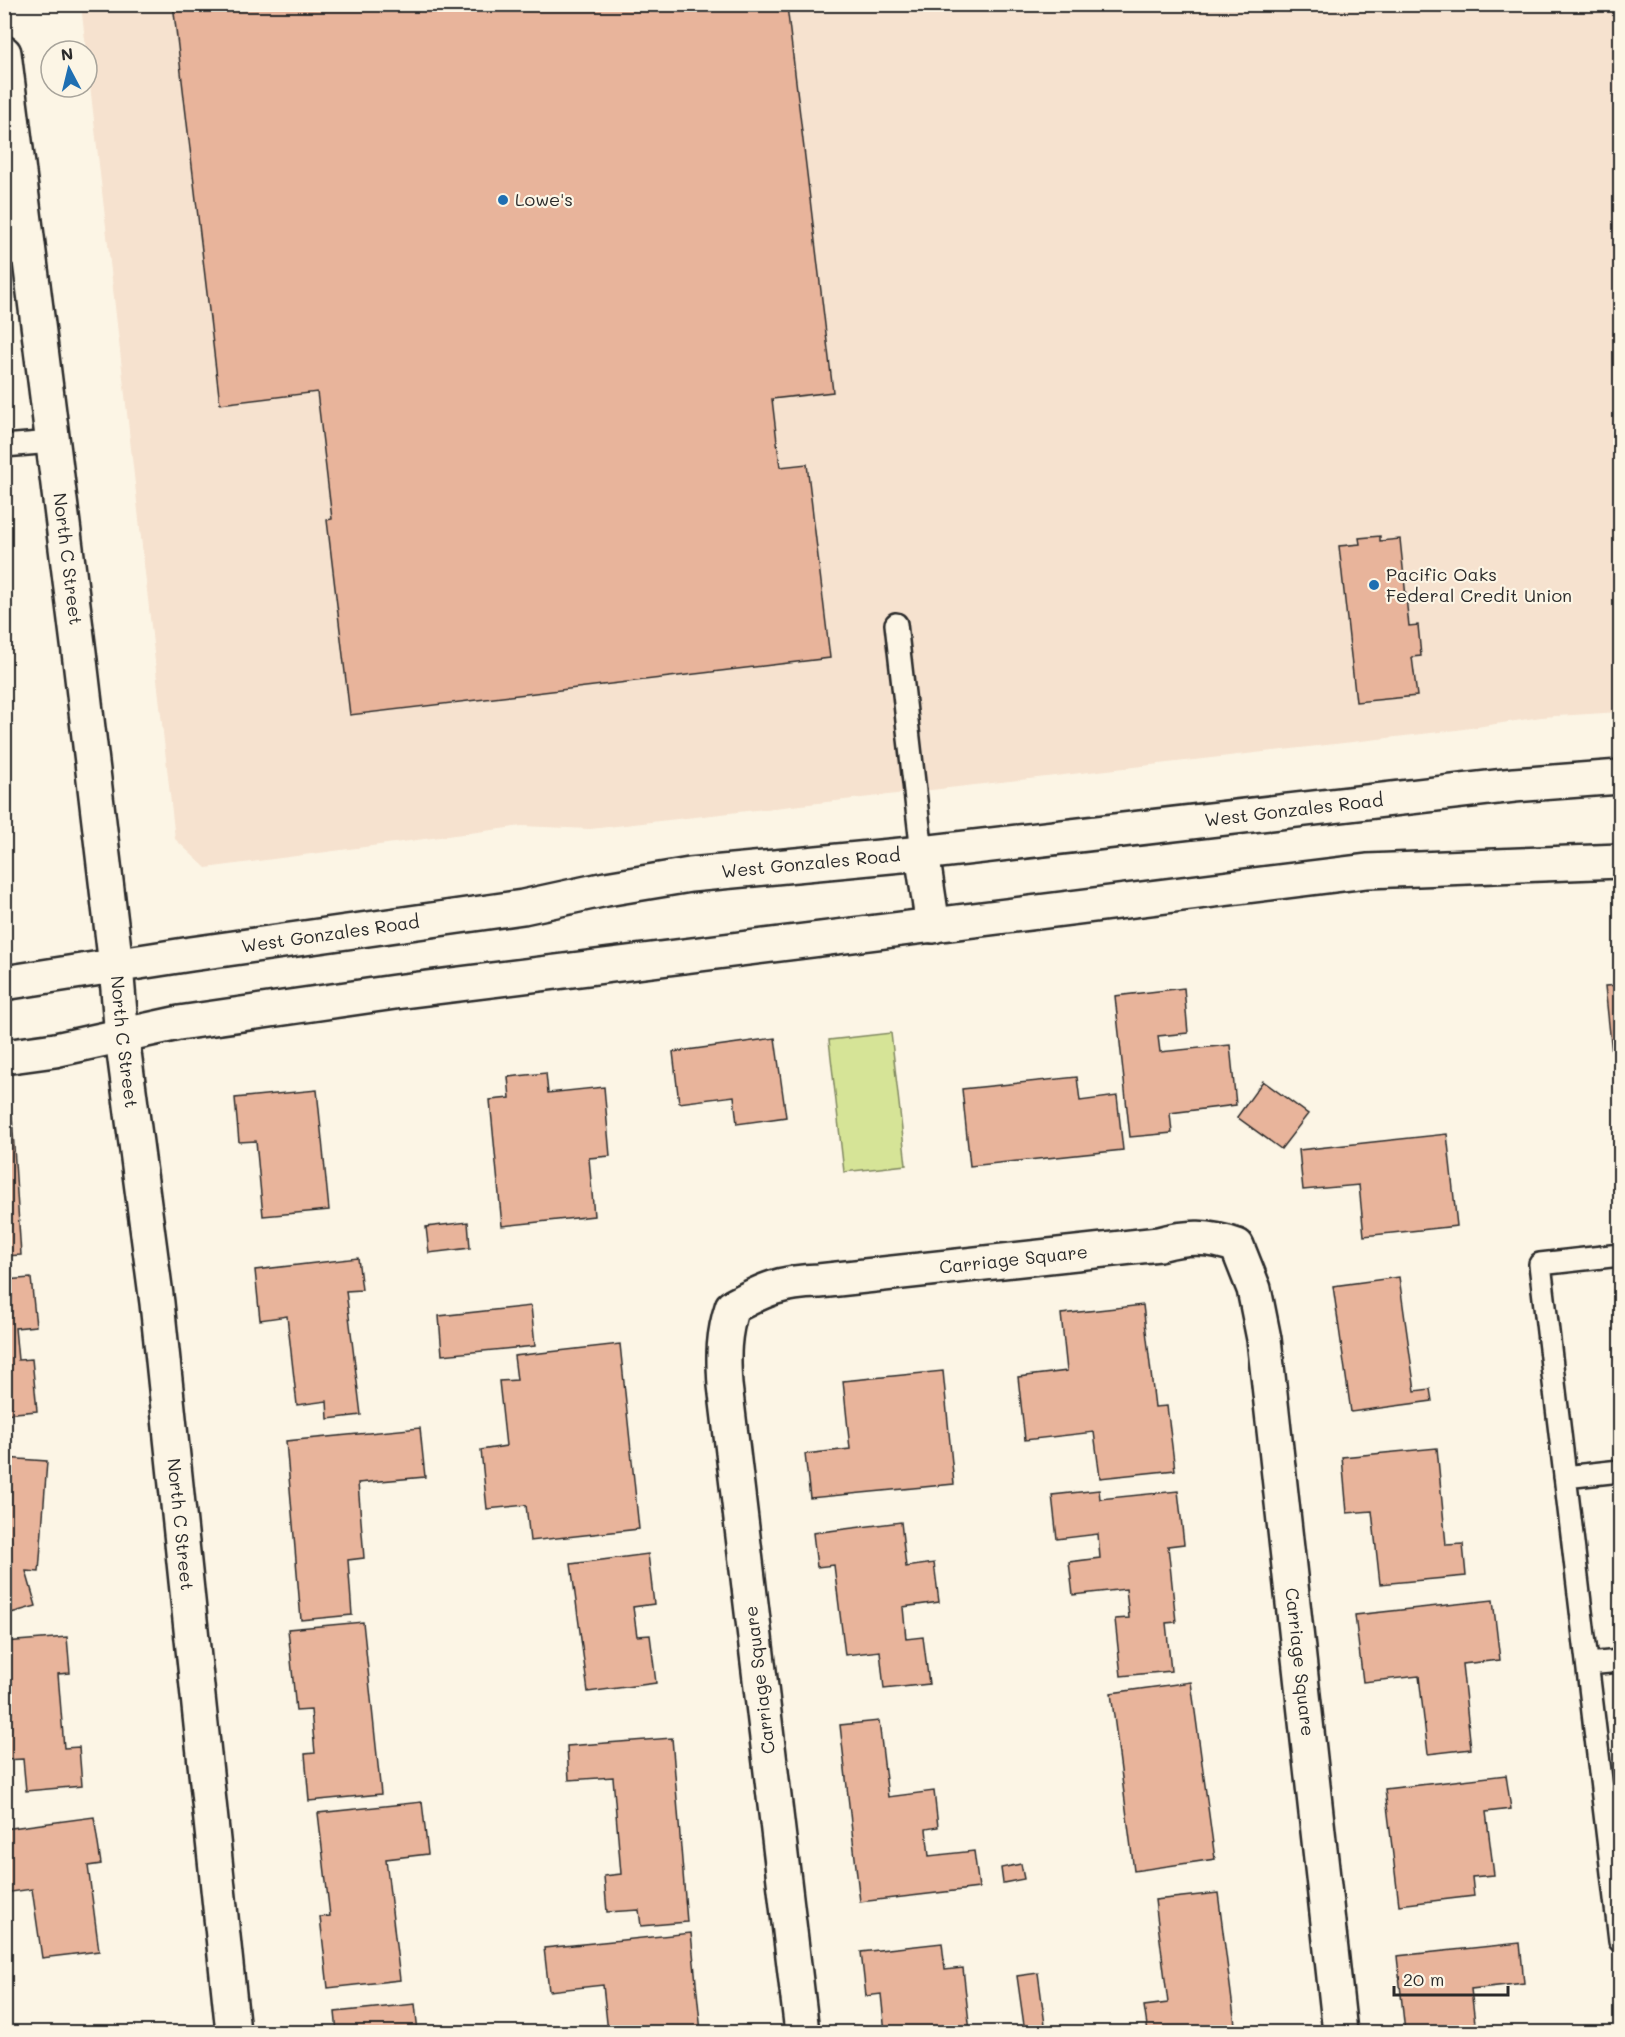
<svg xmlns="http://www.w3.org/2000/svg" width="1625" height="2037" viewBox="0 0 1625 2037" font-family="Mali,sans-serif">
<style>
.built{fill:#f6e2cf}
.green{fill:#d6e497;stroke:#808861;stroke-width:1.5}
.building{fill:#e8b49b;stroke:#2b2b2b;stroke-width:1.5}
.lines{fill:none;stroke-linecap:round;stroke-linejoin:round}
.service-casing{stroke:#2b2b2b;stroke-width:26}
.minor-casing{stroke:#2b2b2b;stroke-width:38}
.tertiary-casing{stroke:#2b2b2b;stroke-width:38}
.secondary-casing{stroke:#2b2b2b;stroke-width:38}
.service{stroke:#fcf5e5;stroke-width:21}
.minor{stroke:#fcf5e5;stroke-width:33}
.tertiary{stroke:#fcf5e5;stroke-width:33}
.secondary{stroke:#fcf5e5;stroke-width:33}
.poi-dot{fill:#1f6fb2;stroke:#fcf5e5;stroke-width:2}
.labels{text-anchor:middle;stroke-width:4.5;stroke-linejoin:round;paint-order:stroke}
.poi-label{font-size:18px;fill:#2b2b2b;stroke:#fcf5e5;text-anchor:start}
.street-label{font-size:18px;fill:#2b2b2b;stroke:#fcf5e5}
</style>
<rect width="100%" height="100%" fill="#fcf5e5"/>
<filter id="ink" filterUnits="userSpaceOnUse"><feTurbulence type="fractalNoise" baseFrequency=".0167" numOctaves="2"/><feDisplacementMap in="SourceGraphic" scale="12" xChannelSelector="R" yChannelSelector="G"/><feConvolveMatrix kernelMatrix="1 2 1 2 8 2 1 2 1" color-interpolation-filters="sRGB"/></filter>
<g filter="url(#ink)">
<path class="built" d="M 81,5 L 1620,5 L 1620,712 L 1541,717 L 1457,730 L 590,829 L 522,826 L 206,868 L 175,839 Z"/>
<path class="green" d="M 891,1033 L 906,1165 L 844,1172 L 829,1040 Z"/>
<path class="building" d="M 173,4 L 770,4 L 771,8 L 787,6 L 833,392 L 772,399 L 780,467 L 807,464 L 830,658 L 350,715 L 327,520 L 332,519 L 317,392 L 220,404 Z
M 1380,536 L 1380,541 L 1400,539 L 1409,626 L 1418,625 L 1421,656 L 1412,657 L 1417,696 L 1356,702 L 1339,546 L 1360,544 L 1359,538 Z
M 1620,985 L 1620,1069 L 1613,1063 L 1605,986 Z
M 1184,988 L 1188,1033 L 1158,1036 L 1160,1052 L 1230,1045 L 1236,1105 L 1170,1113 L 1172,1133 L 1130,1137 L 1115,996 Z
M 775,1038 L 786,1117 L 737,1124 L 734,1096 L 679,1103 L 673,1052 Z
M 546,1073 L 548,1093 L 604,1087 L 610,1156 L 589,1158 L 594,1216 L 502,1226 L 490,1100 L 510,1098 L 508,1077 Z
M 1077,1077 L 1080,1101 L 1117,1096 L 1123,1150 L 970,1166 L 962,1089 Z
M 1263,1081 L 1308,1114 L 1281,1149 L 1237,1117 Z
M 317,1090 L 329,1210 L 263,1216 L 256,1141 L 239,1142 L 235,1098 Z
M 4,1116 L 12,1116 L 21,1255 L 4,1256 Z
M 1447,1134 L 1457,1226 L 1364,1236 L 1359,1185 L 1303,1190 L 1299,1150 Z
M 468,1222 L 470,1248 L 429,1253 L 426,1227 Z
M 358,1258 L 362,1290 L 346,1291 L 361,1415 L 328,1419 L 327,1401 L 297,1405 L 287,1316 L 260,1320 L 255,1270 Z
M 1399,1277 L 1415,1391 L 1430,1389 L 1432,1401 L 1351,1412 L 1333,1286 Z
M 31,1278 L 36,1326 L 15,1328 L 18,1360 L 32,1359 L 37,1411 L 4,1414 L 4,1280 Z
M 1143,1305 L 1155,1407 L 1167,1406 L 1175,1470 L 1100,1478 L 1094,1432 L 1025,1440 L 1018,1377 L 1067,1371 L 1061,1314 Z
M 531,1306 L 535,1346 L 442,1355 L 439,1316 Z
M 620,1344 L 639,1529 L 530,1541 L 526,1505 L 487,1509 L 481,1450 L 506,1446 L 499,1381 L 517,1380 L 514,1356 Z
M 943,1371 L 954,1484 L 810,1498 L 805,1454 L 850,1449 L 843,1381 Z
M 420,1428 L 425,1477 L 358,1483 L 364,1558 L 348,1560 L 352,1615 L 301,1620 L 286,1441 Z
M 1437,1448 L 1446,1545 L 1463,1544 L 1466,1576 L 1380,1584 L 1372,1511 L 1347,1513 L 1342,1457 Z
M 4,1458 L 47,1461 L 39,1572 L 26,1571 L 36,1606 L 4,1615 Z
M 1099,1490 L 1100,1499 L 1178,1491 L 1184,1544 L 1168,1546 L 1176,1622 L 1166,1623 L 1171,1671 L 1121,1676 L 1115,1619 L 1129,1618 L 1126,1589 L 1073,1595 L 1069,1562 L 1100,1558 L 1098,1534 L 1057,1539 L 1052,1495 Z
M 901,1522 L 906,1567 L 934,1563 L 939,1602 L 903,1607 L 906,1639 L 923,1637 L 929,1684 L 884,1689 L 880,1651 L 845,1655 L 834,1565 L 817,1567 L 813,1533 Z
M 648,1554 L 654,1604 L 633,1607 L 637,1636 L 650,1635 L 656,1683 L 588,1692 L 571,1564 Z
M 1493,1600 L 1500,1660 L 1462,1664 L 1471,1749 L 1428,1754 L 1419,1676 L 1363,1682 L 1355,1615 Z
M 363,1622 L 381,1794 L 309,1801 L 305,1754 L 315,1753 L 311,1710 L 296,1711 L 288,1629 Z
M 67,1637 L 70,1673 L 58,1674 L 64,1748 L 79,1747 L 82,1786 L 26,1791 L 23,1759 L 4,1760 L 4,1642 Z
M 1191,1682 L 1215,1859 L 1134,1871 L 1111,1693 Z
M 879,1721 L 888,1797 L 934,1791 L 938,1827 L 926,1829 L 929,1856 L 974,1851 L 979,1888 L 860,1902 L 840,1725 Z
M 672,1738 L 687,1922 L 641,1926 L 639,1910 L 607,1912 L 604,1876 L 621,1874 L 613,1777 L 569,1780 L 567,1746 Z
M 1506,1775 L 1511,1809 L 1486,1812 L 1494,1875 L 1472,1877 L 1474,1896 L 1399,1905 L 1385,1789 Z
M 422,1802 L 428,1854 L 386,1859 L 400,1980 L 328,1988 L 320,1917 L 330,1916 L 318,1813 Z
M 94,1817 L 101,1864 L 88,1866 L 99,1951 L 42,1958 L 32,1889 L 4,1893 L 4,1829 Z
M 1021,1864 L 1024,1879 L 1003,1883 L 1001,1868 Z
M 1218,1893 L 1236,2032 L 1148,2032 L 1144,2006 L 1168,2003 L 1155,1900 Z
M 691,1933 L 701,2032 L 608,2032 L 603,1985 L 549,1991 L 544,1948 Z
M 942,1943 L 945,1970 L 963,1968 L 970,2032 L 885,2032 L 881,1994 L 866,1996 L 861,1952 Z
M 1520,1943 L 1524,1983 L 1471,1989 L 1476,2032 L 1405,2032 L 1397,1956 Z
M 1038,1973 L 1046,2032 L 1025,2032 L 1017,1976 Z
M 415,2004 L 418,2032 L 337,2032 L 335,2012 Z"/>
<g class="lines">
<defs>
<path id="service" d="M 4,252 L 30,255
M 4,446 L 52,442
M 896,624 L 922,853
M 1620,1255 L 1540,1264 L 1620,1941
M 1565,1477 L 1620,1471
M 1588,1664 L 1620,1661"/>
<g id="minor">
<path id="s1" d="M 802,2032 L 725,1385 C 723,1356 723,1335 732,1307 C 765,1289 781,1282 819,1281 L 1159,1244 C 1188,1236 1209,1236 1237,1246 L 1254,1289 L 1264,1339 L 1340,2032"/>
</g>
<g id="tertiary">
<path id="s2" d="M 4,53 L 79,652 L 116,966 L 122,1037 L 157,1303 L 233,2032"/>
</g>
<g id="secondary">
<path d="M 922,853 L 933,926"/>
<path id="s3" d="M 4,983 L 191,954 L 523,907 L 606,889 L 690,875 L 922,853 L 1514,785 L 1620,777"/>
<path d="M 4,1057 L 55,1050 L 179,1023 L 395,992 L 1367,871 L 1620,861"/>
</g>
</defs>
<use href="#service" class="service-casing"/>
<use href="#minor" class="minor-casing"/>
<use href="#tertiary" class="tertiary-casing"/>
<use href="#secondary" class="secondary-casing"/>
<use href="#service" class="service"/>
<use href="#minor" class="minor"/>
<use href="#tertiary" class="tertiary"/>
<use href="#secondary" class="secondary"/>
</g>
</g>
<g class="poi-dot">
<circle cx="503" cy="200" r="6"/>
<circle cx="1374" cy="585" r="6"/>
</g>
<g class="labels">
<g class="poi-label">
<text x="515" y="206">Lowe's</text>
<text x="1386" y="581">Pacific Oaks<tspan x="1386" dy="21">Federal Credit Union</tspan></text>
</g>
<g class="street-label">
<text dy="6" stroke="none"><textPath href="#s2" startOffset="510">North C Street</textPath></text>
<text dy="6" stroke="none"><textPath href="#s3" startOffset="1302">West Gonzales Road</textPath></text>
<text dy="6" stroke="none"><textPath href="#s3" startOffset="816">West Gonzales Road</textPath></text>
<text dy="6" stroke="none"><textPath href="#s3" startOffset="330">West Gonzales Road</textPath></text>
<text dy="6" stroke="none"><textPath href="#s2" startOffset="996">North C Street</textPath></text>
<text dy="6" stroke="none"><textPath href="#s1" startOffset="1018">Carriage Square</textPath></text>
<text dy="6" stroke="none"><textPath href="#s2" startOffset="1482">North C Street</textPath></text>
<text dy="6" stroke="none"><textPath href="#s1" startOffset="1666">Carriage Square</textPath></text>
<text transform="translate(760 1680) rotate(-97)" y="6">Carriage Square</text>
</g>
</g>
<rect width="1625" height="2037" fill="none" stroke="#fcf5e5" stroke-width="24"/>
<rect x="12" y="12" width="1601" height="2013" fill="none" stroke="#2b2b2b" stroke-width="2" filter="url(#ink)"/>
<g transform="translate(69 69) rotate(353)"><circle r="28" fill="#fcf5e5" stroke="#a8a49b" stroke-width="1.5"/>
<path d="M0-4.5L10 22L0 15L-10 22Z" fill="#1f6fb2"/>
<text y="-9" font-size="16" font-weight="bold" text-anchor="middle" fill="#2b2b2b">N</text>
</g>
<path d="M1394 1986v9h114v-9" fill="none" stroke="#2b2b2b" stroke-width="3"/>
<text x="1403" y="1986" font-size="18" fill="#2b2b2b" stroke="#fcf5e5" stroke-width="4.5" paint-order="stroke">20 m</text>
</svg>
